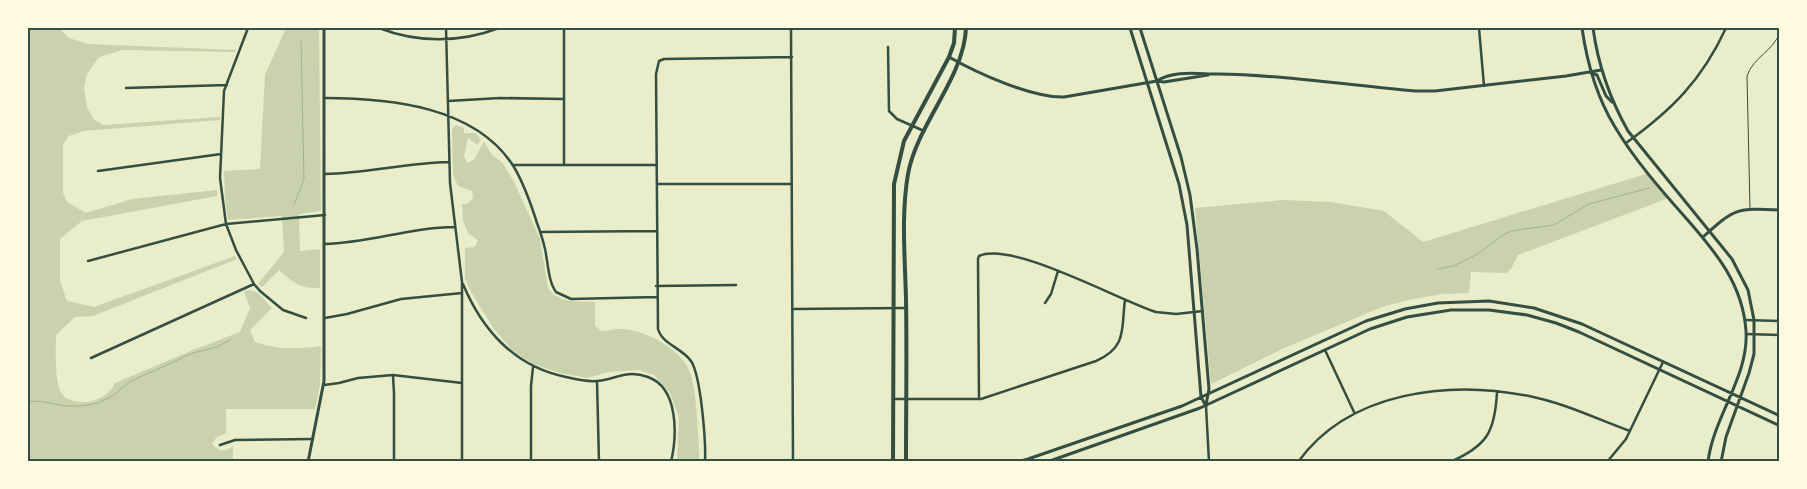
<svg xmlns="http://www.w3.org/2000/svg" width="1807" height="489" viewBox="0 0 1807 489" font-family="Bitter,serif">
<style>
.green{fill:#cad2ad}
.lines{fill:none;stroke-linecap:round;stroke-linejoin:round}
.stream{stroke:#a3b18a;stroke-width:1}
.service{stroke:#344e41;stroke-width:1}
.minor{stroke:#344e41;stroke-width:2.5}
.tertiary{stroke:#344e41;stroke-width:3}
.secondary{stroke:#344e41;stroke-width:4}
.neatline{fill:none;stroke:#344e41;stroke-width:2}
</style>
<rect width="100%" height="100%" fill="#e9edc9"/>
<path class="green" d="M 28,28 L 59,28 L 69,38 L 88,44 L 236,50 L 235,52 L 123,50 L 99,57 L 87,74 L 84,88 L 87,107 L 94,120 L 104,125 L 220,117 L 220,120 L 84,131 L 69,136 L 63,144 L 63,193 L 67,202 L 86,213 L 132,199 L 217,190 L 217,196 L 82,221 L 60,239 L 60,281 L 67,301 L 94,307 L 235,256 L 237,259 L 93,316 L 75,317 L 56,335 C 56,350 54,382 62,394 C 68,402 79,402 87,402 C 99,401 110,393 115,383 L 193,350 L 240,332 L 250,308 L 244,291 C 256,286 264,300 272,308 L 250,330 L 255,342 C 280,350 296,349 321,346 L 320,385 L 315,409 L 226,409 L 226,433 L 217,437 L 212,443 C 217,451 225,453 233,446 L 233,461 L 28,461 Z
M 286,28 L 319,28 L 321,211 L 299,214 L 300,251 L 320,249 L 320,288 C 300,289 294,283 279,270 L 262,287 L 258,284 L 284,252 L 282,216 L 228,220 L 225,199 L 224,171 L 260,169 L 265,75 Z
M 456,125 L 464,128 L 464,133 L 476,133 L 481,140 L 477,145 L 468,138 L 464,156 L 467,163 L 474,160 L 484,141 L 492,155 L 502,162 L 514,182 L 540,239 L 548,288 C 559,304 578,301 595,302 L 595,325 L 601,331 C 608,331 614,329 620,329 C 645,329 684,350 691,375 C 697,397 697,425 699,447 L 699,459 L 697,461 L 680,461 L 677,460 L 679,418 L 670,393 L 654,375 L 638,370 L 609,372 L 587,378 L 560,373 L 533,364 L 513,351 L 494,329 L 471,292 L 465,278 L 465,248 L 475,247 L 478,240 L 468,233 L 463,221 L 462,204 L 467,204 L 473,198 L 472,191 L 458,186 L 453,175 L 452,128 Z
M 1649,173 L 1669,198 L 1518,255 L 1511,269 L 1506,273 L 1471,272 L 1469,293 L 1443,294 L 1413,299 L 1382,307 L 1282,349 L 1211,384 L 1195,208 L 1283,200 L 1331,202 L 1384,211 L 1423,242 Z"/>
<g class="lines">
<path class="stream" d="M 294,205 L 304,179 L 301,41
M 1437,269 L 1453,266 L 1464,261 L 1479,253 L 1503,235 L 1511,231 L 1554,225 L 1589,204 L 1649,188
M 28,402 L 39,401 L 65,406 L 82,406 L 97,403 L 111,397 L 131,381 L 193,353 L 217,347 L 230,340"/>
<path class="service" d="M 1750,209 L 1747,76 C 1753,57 1774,51 1780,32"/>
<path class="minor" d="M 248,28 L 224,91 L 220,178 L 226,224 L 236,250 L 254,284 L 260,291 L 283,310 L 306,318
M 379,28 C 417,43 460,43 499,28
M 446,28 L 450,183 L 462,282 L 462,462
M 791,28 L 793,462
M 1479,28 L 1484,86
M 888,47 L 889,111 L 897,119 L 924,131
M 126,88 L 227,85
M 324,98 C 389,98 476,106 514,167 C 524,184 531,204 537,223 C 540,231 543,240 545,249 C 548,262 548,281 556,292 L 571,299 L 657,297
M 448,101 L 500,98 L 564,99
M 1626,143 C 1672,110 1702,80 1726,28
M 514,165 L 657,165
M 564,165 L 564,28
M 98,171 L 221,154
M 325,174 C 367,173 407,163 449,162
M 657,184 L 792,184
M 540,232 L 656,231
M 325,244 C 369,243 411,227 455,227
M 88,261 L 226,224 L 325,215
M 463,284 C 482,330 515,367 566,377 C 575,379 586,382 596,381 C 615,380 625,369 648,377 C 679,388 677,436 671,462
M 656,286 L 736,285
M 1045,303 L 1051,294 L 1058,271
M 793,309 L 906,308
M 325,318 L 347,314 L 401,299 L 462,293
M 1745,320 L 1780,321
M 1746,334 L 1780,335
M 1325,350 L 1354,412
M 91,358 L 254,284
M 393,376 L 394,393 L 394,462
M 597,381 L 599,462
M 324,385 L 339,383 L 358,378 L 393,375 L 462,383
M 893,399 L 981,399 L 1096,361 C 1128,347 1121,328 1125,300
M 979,399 L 978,259 L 979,256 C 1013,241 1118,300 1156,312 L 1176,314 L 1203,311
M 1206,406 L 1209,462
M 220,445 L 235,440 L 313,439
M 531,462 L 531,386 L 533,367
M 705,462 C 706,442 701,376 691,361 C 682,348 662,344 658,329 L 656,74 L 659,61 L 664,59 L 792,57
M 1298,462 C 1349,391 1449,380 1529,396 C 1564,403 1597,419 1630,431
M 1450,462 C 1487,446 1495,432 1497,392
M 1607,462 L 1626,439 L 1663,362"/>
<path class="tertiary" d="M 1130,28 L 1179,184 L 1187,225 L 1201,397 L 1206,406
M 1140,28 L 1181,157 L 1190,195 L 1197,249 L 1209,389 L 1206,405
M 1582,28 C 1587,63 1596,96 1615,127 C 1634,159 1661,190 1685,217 C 1715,251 1743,284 1746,331 C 1749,377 1713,417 1708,462
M 1593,28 C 1598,65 1610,99 1628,131 L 1732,259 L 1748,290 L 1754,320 L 1754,354 L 1749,373 L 1726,437 L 1721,462
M 949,57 C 977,73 1032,98 1064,97 L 1157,81 L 1164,82 L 1208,75
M 1591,73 L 1597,75 L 1606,96 L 1612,102
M 1157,81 C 1174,70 1198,74 1217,74 C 1283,75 1349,85 1415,91 L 1435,91 L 1566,76 L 1601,70
M 1703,237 C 1735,208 1736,208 1780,210
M 308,462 L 324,381 L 324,28
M 1017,462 L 1028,459 L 1182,406 L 1366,321 L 1405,309 L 1438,303 L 1489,301 L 1534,308 L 1582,324 L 1780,416
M 1047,462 L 1200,408 L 1370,329 L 1407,317 L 1451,310 L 1489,310 L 1527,315 L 1556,323 L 1579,332 L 1780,426"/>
<path class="secondary" d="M 893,462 L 894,184 L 904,141 L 949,57 L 954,43 L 955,28
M 906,462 C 906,407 907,353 906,299 C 905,258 901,215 908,174 C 917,124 964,78 966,28"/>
</g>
<rect width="1807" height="489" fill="none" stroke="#fefae0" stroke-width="58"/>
<rect x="29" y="29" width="1749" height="431" class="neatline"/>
</svg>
